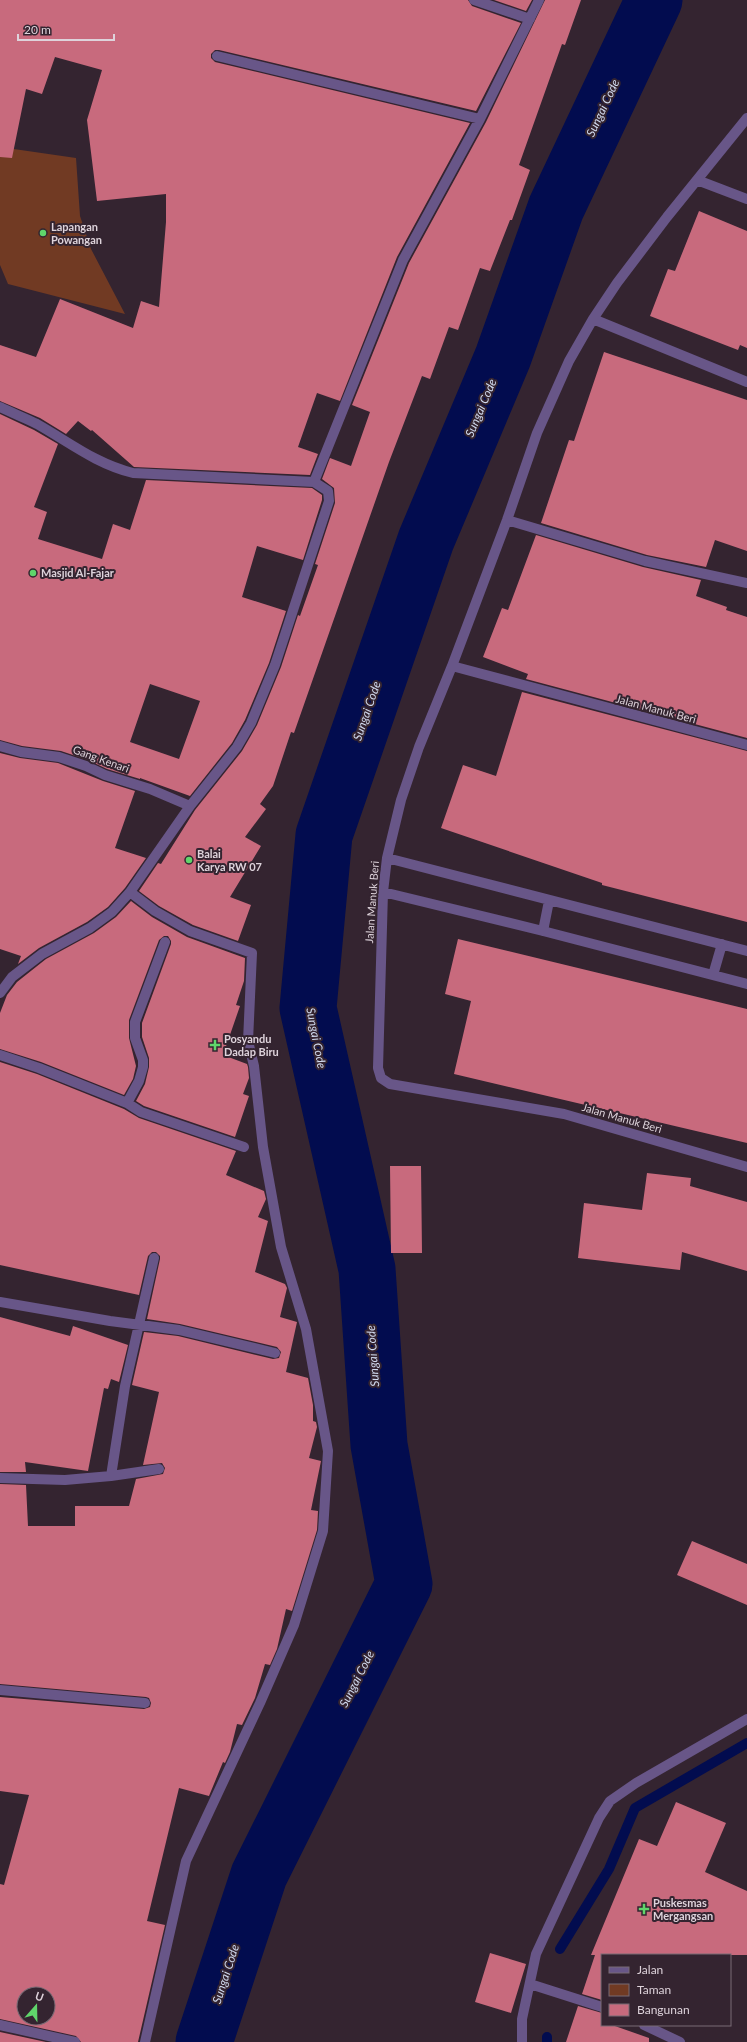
<svg xmlns="http://www.w3.org/2000/svg" width="747" height="2042" viewBox="0 0 747 2042" font-family="Lato,sans-serif">
<style>
.green{fill:#713a23}
.lines{fill:none;stroke-linecap:round;stroke-linejoin:round}
.stream{stroke:#020c4f;stroke-width:10}
.river{stroke:#020c4f;stroke-width:57}
.building{fill:#c86a7d;fill-rule:evenodd}
.minor{stroke:#685688;stroke-width:10}
.poi-dot{fill:#60d56b;stroke:#342430;stroke-width:1.5}
.labels{text-anchor:middle;stroke-width:4;stroke-linejoin:round;paint-order:stroke}
.poi-label{font-size:11px;font-weight:bold;fill:#ded3db;stroke:#342430;text-anchor:start}
.street-label{font-size:11px;fill:#ded3db;stroke:#342430}
.water-label{font-size:12px;font-style:italic;fill:#d0d9ee;stroke:#342430}
</style>
<rect width="100%" height="100%" fill="#342430"/>
<path class="green" d="M 0,147 L 76,158 L 80,216 L 91,249 L 125,314 L 8,284 L 0,265 Z"/>
<g class="lines">
<path class="stream" d="M 560,1949 L 609,1869 L 635,1808 L 747,1743
M 547,2042 L 547,2037"/>
<path class="river" d="M 204,2042 L 259,1875 L 404,1584 L 379,1445 L 367,1269 L 308,1008 L 324,835 L 426,540 L 503,357 L 556,208 L 654,0"/>
</g>
<path class="building" d="M 0,0 L 468,0 L 472,6 L 521,23 L 476,111 L 219,50 L 215,50 L 211,54 L 211,58 L 215,62 L 470,123 L 397,257 L 340,401 L 317,393 L 298,447 L 318,454 L 310,475 L 134,467 L 92,430 L 91,431 L 78,421 L 66,434 L 40,418 L 0,401 L 0,345 L 36,357 L 60,299 L 133,328 L 141,301 L 159,307 L 166,222 L 166,194 L 97,201 L 87,120 L 102,70 L 55,57 L 42,94 L 26,89 L 12,158 L 0,157 Z
M 494,0 L 532,0 L 526,11 Z
M 545,0 L 581,0 L 565,45 L 562,44 L 519,165 L 530,170 L 512,220 L 510,220 L 490,271 L 480,268 L 458,330 L 449,327 L 430,379 L 422,376 L 389,462 L 294,733 L 291,732 L 273,786 L 260,804 L 266,809 L 245,837 L 261,846 L 230,897 L 251,905 L 238,941 L 193,925 L 159,906 L 139,891 L 158,863 L 161,864 L 195,810 L 242,751 L 257,725 L 281,667 L 298,615 L 300,616 L 318,565 L 315,564 L 335,503 L 334,488 L 322,479 L 330,458 L 351,466 L 370,412 L 352,405 L 409,263 L 486,122 Z
M 699,211 L 747,231 L 747,348 L 740,345 L 738,350 L 650,316 L 668,269 L 675,271 Z
M 604,352 L 747,400 L 747,551 L 715,540 L 706,567 L 647,555 L 541,523 L 569,440 L 574,441 Z
M 0,414 L 34,430 L 58,444 L 34,507 L 47,512 L 38,539 L 102,559 L 113,524 L 130,530 L 146,480 L 312,488 L 322,495 L 322,500 L 303,560 L 257,546 L 242,597 L 286,611 L 269,663 L 245,720 L 232,743 L 190,796 L 140,778 L 140,779 L 107,769 L 88,760 L 61,751 L 22,746 L 0,740 ZM 150,684 L 200,701 L 179,759 L 130,742 Z
M 536,535 L 643,567 L 701,580 L 696,596 L 727,607 L 726,610 L 747,617 L 747,738 L 526,679 L 528,674 L 483,657 L 502,608 L 508,610 Z
M 522,692 L 747,751 L 747,922 L 602,885 L 602,883 L 441,828 L 463,765 L 496,776 Z
M 0,753 L 20,758 L 58,763 L 103,781 L 135,791 L 115,848 L 146,858 L 125,888 L 108,907 L 87,922 L 39,948 L 18,964 L 21,956 L 0,949 Z
M 131,901 L 152,917 L 187,937 L 245,958 L 244,981 L 236,1005 L 240,1006 L 223,1055 L 247,1064 L 248,1067 L 249,1078 L 243,1094 L 249,1096 L 235,1137 L 144,1106 L 136,1101 L 145,1084 L 149,1067 L 149,1058 L 142,1037 L 142,1023 L 171,944 L 171,941 L 168,936 L 164,936 L 159,940 L 129,1020 L 129,1038 L 136,1066 L 133,1079 L 124,1095 L 41,1062 L 0,1049 L 0,1013 L 7,995 L 17,982 L 46,959 L 94,933 L 116,917 Z
M 458,939 L 747,1009 L 747,1143 L 454,1074 L 471,1001 L 445,994 Z
M 0,1062 L 37,1074 L 124,1109 L 139,1118 L 236,1151 L 226,1175 L 264,1191 L 266,1199 L 258,1217 L 268,1221 L 255,1272 L 285,1284 L 287,1288 L 280,1317 L 297,1322 L 286,1372 L 308,1378 L 313,1405 L 313,1421 L 316,1422 L 317,1427 L 309,1458 L 321,1461 L 311,1510 L 318,1511 L 317,1530 L 292,1611 L 286,1609 L 277,1649 L 270,1665 L 265,1664 L 255,1698 L 242,1725 L 237,1724 L 230,1752 L 225,1763 L 223,1762 L 209,1796 L 179,1788 L 147,1921 L 165,1925 L 138,2042 L 81,2042 L 76,2036 L 0,2019 L 0,1884 L 4,1885 L 29,1795 L 0,1791 L 0,1697 L 144,1709 L 150,1707 L 151,1703 L 149,1698 L 146,1697 L 0,1684 L 0,1484 L 26,1485 L 28,1526 L 75,1526 L 75,1506 L 129,1506 L 136,1479 L 163,1474 L 165,1468 L 162,1463 L 143,1465 L 159,1392 L 132,1385 L 144,1332 L 178,1336 L 273,1359 L 279,1358 L 281,1352 L 277,1347 L 180,1324 L 147,1319 L 160,1259 L 160,1256 L 156,1252 L 152,1252 L 148,1256 L 139,1295 L 0,1265 ZM 24,1994 L 48,1994 L 48,2018 L 24,2018 Z
M 390,1166 L 421,1166 L 422,1253 L 391,1253 Z
M 647,1173 L 691,1178 L 690,1186 L 747,1202 L 747,1271 L 682,1252 L 680,1270 L 578,1258 L 584,1203 L 642,1210 Z
M 0,1317 L 70,1336 L 73,1326 L 128,1345 L 119,1382 L 111,1379 L 108,1389 L 104,1388 L 88,1471 L 25,1462 L 26,1472 L 0,1472 Z
M 692,1541 L 747,1564 L 747,1605 L 677,1575 Z
M 676,1802 L 726,1823 L 705,1872 L 747,1891 L 747,1955 L 602,1955 L 602,2000 L 582,1994 L 595,1955 L 591,1955 L 639,1839 L 657,1846 Z
M 490,1953 L 526,1964 L 511,2013 L 475,2002 Z
M 578,2006 L 602,2013 L 602,2025 L 612,2025 L 649,2038 L 649,2042 L 566,2042 Z
M 0,2032 L 46,2042 L 0,2042 Z"/>
<g class="lines">
<path class="minor" d="M 474,0 L 530,19
M 217,56 L 480,119
M 697,180 L 747,199
M 593,319 L 747,382
M 0,407 C 12,413 25,418 37,424 C 69,442 96,464 133,473 L 314,482 L 328,491 L 329,501 L 275,665 L 251,723 L 237,747 L 190,806 L 130,892 L 112,912 L 90,928 L 42,954 L 12,977 L 0,993
M 314,482 L 403,260 L 480,119 L 539,0
M 507,520 L 645,561 L 747,583
M 452,666 L 507,520 L 537,433 L 569,361 L 593,319 L 617,283 L 667,217 L 747,118
M 747,745 L 452,666 L 419,747 L 401,800 L 387,858 L 383,892 L 378,1068 L 381,1078 L 390,1084 L 564,1114 L 747,1167
M 0,746 L 21,752 L 59,757 L 86,766 L 105,775 L 150,789 L 190,806
M 387,858 L 747,951
M 130,892 L 155,911 L 190,931 L 252,953 L 248,1041 L 254,1066 L 263,1147 L 281,1247 L 306,1329 L 328,1451 L 323,1531 L 294,1625 L 260,1703 L 186,1861 L 145,2042
M 383,892 L 543,931 L 747,984
M 543,931 L 549,901
M 713,975 L 722,944
M 0,1055 L 39,1068 L 127,1103 L 141,1112 L 244,1147
M 127,1103 L 139,1081 L 143,1067 L 143,1060 L 135,1038 L 135,1022 L 165,942
M 0,1302 L 110,1321 L 179,1330 L 275,1353
M 111,1476 L 125,1386 L 154,1258
M 0,1478 L 65,1480 L 111,1476 L 159,1469
M 0,1690 L 145,1703
M 530,1984 L 602,2007
M 0,2025 L 75,2042
M 644,2025 L 680,2042
M 522,2042 L 522,2019 L 536,1954 L 599,1818 L 610,1801 L 636,1783 L 747,1719"/>
</g>
<g class="poi-dot">
<circle cx="43" cy="233" r="4"/>
<circle cx="33" cy="573" r="4"/>
<circle cx="189" cy="860" r="4"/>
<path d="M213 1039h4v4h4v4h-4v4h-4v-4h-4v-4h4z"/>
<path d="M642 1903h4v4h4v4h-4v4h-4v-4h-4v-4h4z"/>
</g>
<g class="labels">
<g class="poi-label">
<text x="51" y="231">Lapangan<tspan x="51" dy="13">Powangan</tspan></text>
<text x="41" y="577">Masjid Al-Fajar</text>
<text x="197" y="858">Balai<tspan x="197" dy="13">Karya RW 07</tspan></text>
<text x="224" y="1043">Posyandu<tspan x="224" dy="13">Dadap Biru</tspan></text>
<text x="653" y="1907">Puskesmas<tspan x="653" dy="13">Mergangsan</tspan></text>
</g>
<g class="street-label">
<text transform="translate(656 709) rotate(15)" y="4">Jalan Manuk Beri</text>
<text transform="translate(101 759) rotate(20)" y="4">Gang Kenari</text>
<text transform="translate(372 902) rotate(-86)" y="4">Jalan Manuk Beri</text>
<text transform="translate(622 1118) rotate(16)" y="4">Jalan Manuk Beri</text>
</g>
<g class="water-label">
<text transform="translate(603 108) rotate(-65)" y="4">Sungai Code</text>
<text transform="translate(481 408) rotate(-67)" y="4">Sungai Code</text>
<text transform="translate(367 711) rotate(-71)" y="4">Sungai Code</text>
<text transform="translate(316 1038) rotate(79)" y="4">Sungai Code</text>
<text transform="translate(373 1356) rotate(-94)" y="4">Sungai Code</text>
<text transform="translate(357 1679) rotate(-63)" y="4">Sungai Code</text>
<text transform="translate(226 1974) rotate(-72)" y="4">Sungai Code</text>
</g>
</g>
<rect x="601" y="1954" width="130" height="72" fill="#342430" stroke="#786a74"/>
<rect x="609" y="1967" width="20" height="6" fill="#685688" stroke="#786a74"/>
<text x="637" y="1974" font-size="12" fill="#ded3db">Jalan</text>
<rect x="609" y="1984" width="20" height="12" fill="#713a23" stroke="#786a74"/>
<text x="637" y="1994" font-size="12" fill="#ded3db">Taman</text>
<rect x="609" y="2004" width="20" height="12" fill="#c86a7d" stroke="#786a74"/>
<text x="637" y="2014" font-size="12" fill="#ded3db">Bangunan</text>
<g transform="translate(36 2006) rotate(20)"><circle r="19" fill="#342430" stroke="#786a74"/>
<path d="M0-3L7 15L0 10L-7 15Z" fill="#60d56b"/>
<text y="-6" font-size="11" font-weight="bold" text-anchor="middle" fill="#ded3db">U</text>
</g>
<path d="M18 34v6h96v-6" fill="none" stroke="#ded3db" stroke-width="2"/>
<text x="24" y="34" font-size="12" fill="#ded3db" stroke="#342430" stroke-width="3" paint-order="stroke">20 m</text>
</svg>
